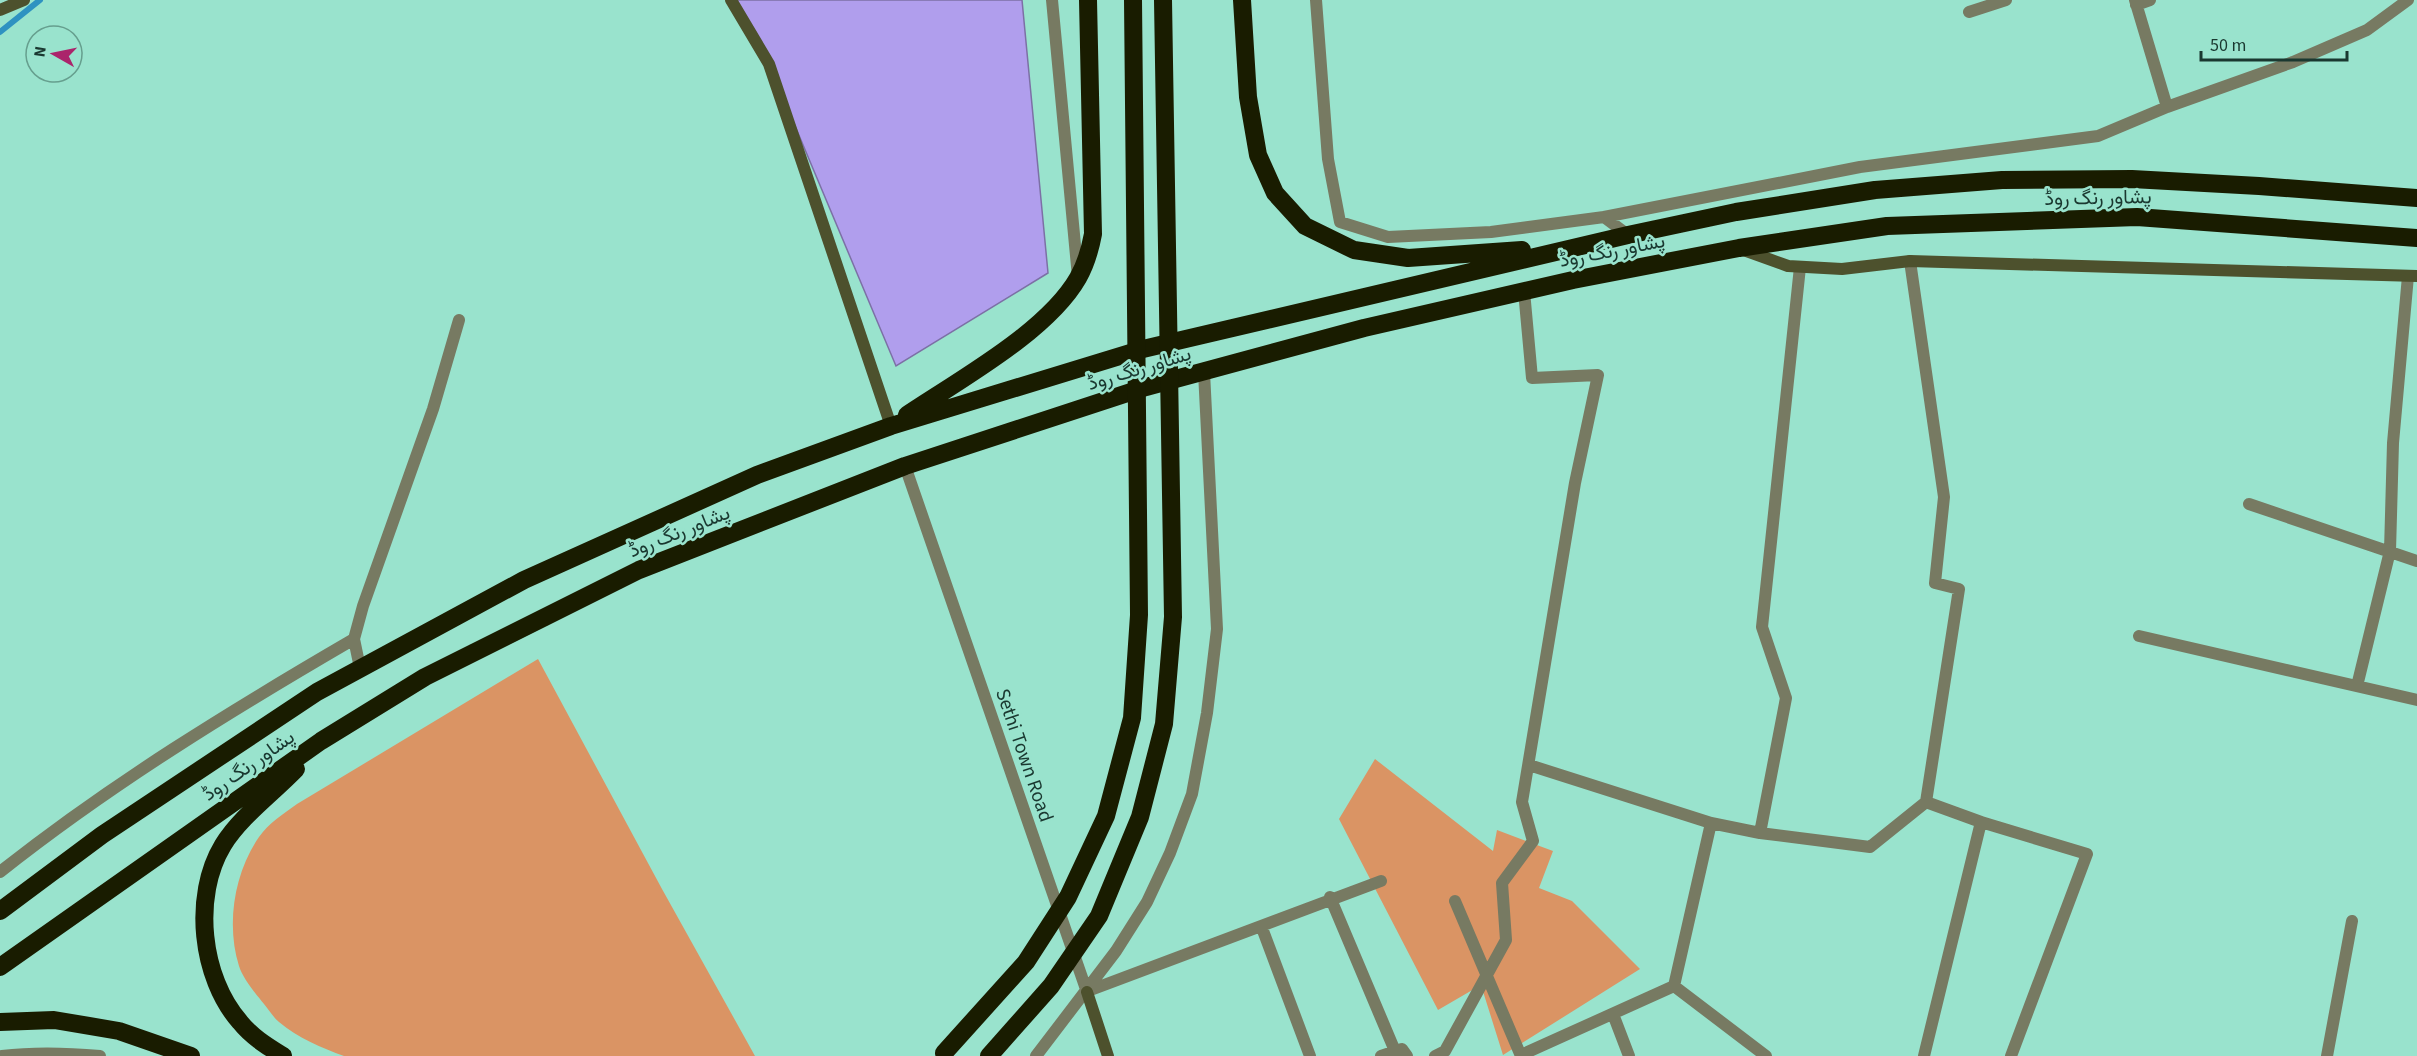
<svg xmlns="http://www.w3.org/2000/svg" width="2417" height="1056" viewBox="0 0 2417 1056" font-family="'Source Sans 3',Vazirmatn,sans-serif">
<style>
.green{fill:#da9464}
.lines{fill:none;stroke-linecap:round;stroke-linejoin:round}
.stream{stroke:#2e92c1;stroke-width:6}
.building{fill:#b09eed;stroke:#7c70a5;stroke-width:1.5}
.street{stroke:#777a62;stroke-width:12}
.secondary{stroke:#4d512d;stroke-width:12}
.highway{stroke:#191c00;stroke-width:18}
.highway-bridge{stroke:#191c00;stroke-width:18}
.labels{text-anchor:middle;stroke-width:5;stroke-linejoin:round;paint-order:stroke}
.street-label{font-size:20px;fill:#1a3830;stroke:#99e3cd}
</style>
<rect width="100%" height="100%" fill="#99e3cd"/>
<path class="green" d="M 538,659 L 662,889 L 755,1056 L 344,1056 C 322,1048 298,1038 279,1022 C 273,1017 269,1010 264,1004 C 256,994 243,979 239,966 C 226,925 234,873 259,837 C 269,823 283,814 297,804 Z
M 1375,759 L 1493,851 L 1497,830 L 1553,851 L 1539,888 L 1572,901 L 1640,969 L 1503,1055 L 1481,985 L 1438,1010 L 1339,819 Z"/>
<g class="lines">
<path class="stream" d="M 0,32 L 40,0"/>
</g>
<path class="building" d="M 736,0 L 1022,0 L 1048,273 L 896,366 L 769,64 Z"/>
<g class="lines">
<path class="street" d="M 1052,0 L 1078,277
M 1316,0 L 1328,159 L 1340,222 L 1388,237 L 1491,232 L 1604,217 L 1628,235
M 2135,0 L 2167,107
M 2136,5 L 2150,0
M 1969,12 L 2006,0
M 1604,217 L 1860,167 L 2098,136 L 2167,107 L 2293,62 L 2367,30 L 2408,0
M 1910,261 L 1944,497 L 1935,583 L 1959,589 L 1926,802 L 1981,822 L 1924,1056
M 905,466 L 1087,992
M 2249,504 L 2417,561
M 2139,636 L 2417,700
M 360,668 L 354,639 L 363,606 L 433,409 L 459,320
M 2357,686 L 2390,551 L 2393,443 L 2408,276
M 1529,765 L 1711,823 L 1674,986 L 1766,1056
M 1981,822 L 2087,854 L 2011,1056
M 1711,823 L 1760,833 L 1786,698 L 1762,627 L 1800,267
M 1760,833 L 1870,847 L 1926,802
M 0,872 C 111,784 232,710 354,639
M 1330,897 L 1395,1051
M 1455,901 L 1521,1056
M 1262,928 L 1310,1056
M 1088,991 L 1381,881
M 1613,1014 L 1629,1056
M 1521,1055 L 1674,986
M 2,1056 C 34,1052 67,1053 100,1056
M 1036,1056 L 1116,951 L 1147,902 L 1170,853 L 1192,794 L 1207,713 L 1217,629 L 1204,372
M 1381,1056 L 1402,1049 L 1407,1056
M 1435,1056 L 1445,1051 L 1506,940 L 1502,883 L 1533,841 L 1522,802 L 1575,483 L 1598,375 L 1532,378 L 1524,291
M 2327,1056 L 2352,921"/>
<path class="secondary" d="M 731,0 L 769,64 L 891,426
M 0,10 L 24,0
M 1741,249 L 1788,266 L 1842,269 L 1910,261 L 2417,276
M 1087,992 L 1108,1056"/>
<path class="highway" d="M 1242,0 L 1248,97 L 1258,155 L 1275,193 L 1305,226 L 1354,250 L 1408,258 L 1522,250
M 907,415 C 959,380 1047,332 1078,278 C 1086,264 1090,250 1093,234 L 1088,0
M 0,911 L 102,835 L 317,692 L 524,580 L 757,475 L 891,426 L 1143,349 L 1628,235 L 1736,212 L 1875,190 L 2002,180 L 2132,179 L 2259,186 L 2417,198
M 0,967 L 321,741 L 425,677 L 639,570 L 905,466 L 1146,387 L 1364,328 L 1573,280 L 1739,248 L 1887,226 L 2137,217 L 2417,238
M 0,1022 L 54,1020 L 119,1031 L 191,1056
M 283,1056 C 267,1046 252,1037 240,1022 C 201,978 192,896 223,845 C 240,817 273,793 296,769"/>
<path class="highway-bridge" d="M 944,1053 L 1026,962 L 1068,897 L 1106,816 L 1132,718 L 1139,615 L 1133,0
M 989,1056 L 1051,986 L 1099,916 L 1140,817 L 1164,724 L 1173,617 L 1163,0"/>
</g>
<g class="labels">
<g class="street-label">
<text transform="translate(2098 197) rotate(-1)" y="7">پشاور رنگ روڈ</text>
<text transform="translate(1612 250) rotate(-11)" y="7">پشاور رنگ روڈ</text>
<text transform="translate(1139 368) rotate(-17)" y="7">پشاور رنگ روڈ</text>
<text transform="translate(679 531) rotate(-22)" y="7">پشاور رنگ روڈ</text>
<text transform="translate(1025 755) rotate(71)" y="7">Sethi Town Road</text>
<text transform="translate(248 765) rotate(-35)" y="7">پشاور رنگ روڈ</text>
</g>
</g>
<g transform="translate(54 54) rotate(279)"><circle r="28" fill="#99e3cd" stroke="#669f8e" stroke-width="1.5"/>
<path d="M0-4.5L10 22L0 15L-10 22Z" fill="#ab246b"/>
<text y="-9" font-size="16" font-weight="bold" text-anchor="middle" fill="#1a3830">N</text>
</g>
<path d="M2201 51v9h146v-9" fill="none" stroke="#1a3830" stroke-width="3"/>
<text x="2210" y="51" font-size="18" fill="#1a3830" stroke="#99e3cd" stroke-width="4.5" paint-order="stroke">50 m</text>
</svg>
